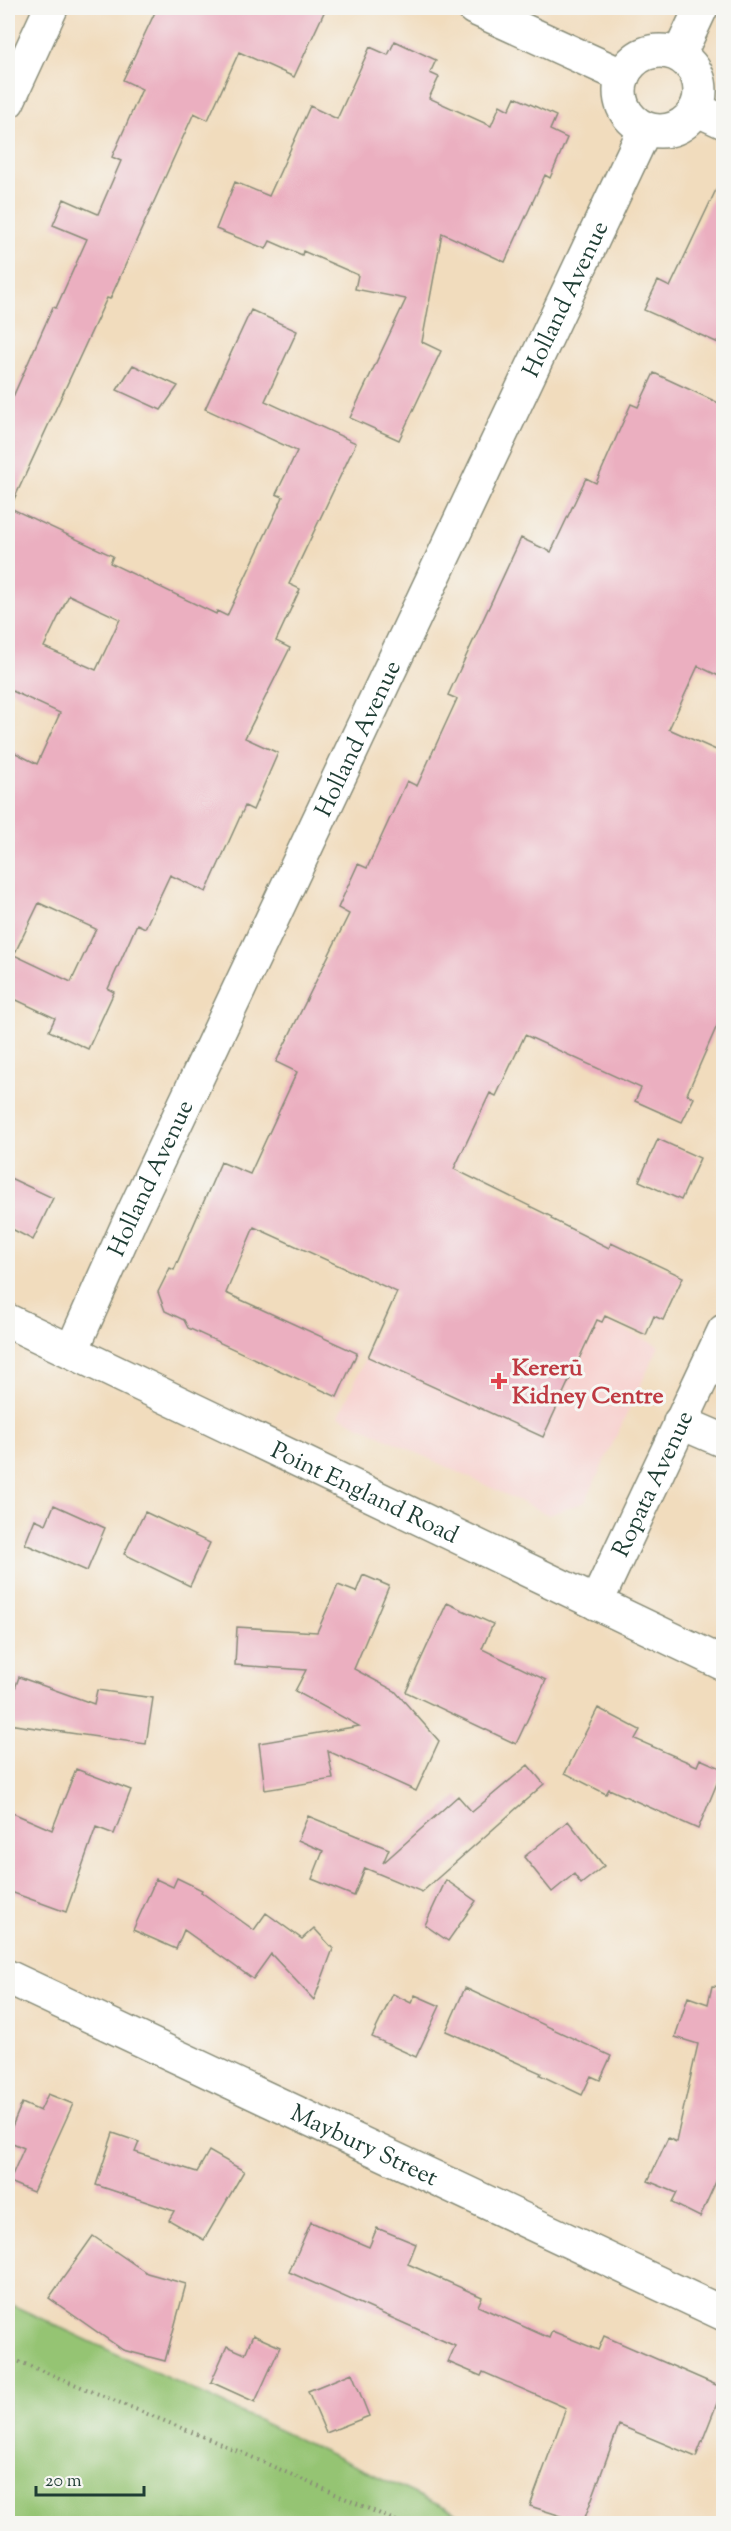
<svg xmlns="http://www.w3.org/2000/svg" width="731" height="2531" viewBox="0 0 731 2531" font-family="'Sorts Mill Goudy',serif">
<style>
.built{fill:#f7d0ce}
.green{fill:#95c473;stroke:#5a8054;stroke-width:1.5}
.building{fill:#ebafc0;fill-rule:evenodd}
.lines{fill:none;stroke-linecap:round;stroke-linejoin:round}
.minor-casing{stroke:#888c78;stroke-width:36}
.path{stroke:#888c78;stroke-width:4;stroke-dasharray:1.5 4.5;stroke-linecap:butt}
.minor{stroke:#fff;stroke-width:33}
.health-dot{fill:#e0444e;stroke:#f6f6f2;stroke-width:2}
.labels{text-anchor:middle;stroke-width:6;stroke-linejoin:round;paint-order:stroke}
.street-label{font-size:24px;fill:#1f3d34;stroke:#f6f6f2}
.health-label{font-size:24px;font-weight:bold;fill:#be3a42;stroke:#f6f6f2;text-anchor:start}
</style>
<rect width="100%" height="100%" fill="#f6f6f2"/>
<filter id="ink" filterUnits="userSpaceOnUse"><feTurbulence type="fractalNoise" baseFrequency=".0167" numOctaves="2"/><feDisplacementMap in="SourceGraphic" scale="12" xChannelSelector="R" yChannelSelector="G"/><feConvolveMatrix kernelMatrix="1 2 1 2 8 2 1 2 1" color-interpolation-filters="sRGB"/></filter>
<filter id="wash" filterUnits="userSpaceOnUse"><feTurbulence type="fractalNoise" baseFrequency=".008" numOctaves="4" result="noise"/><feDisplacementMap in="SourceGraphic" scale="24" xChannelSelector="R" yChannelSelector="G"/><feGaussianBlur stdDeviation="1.35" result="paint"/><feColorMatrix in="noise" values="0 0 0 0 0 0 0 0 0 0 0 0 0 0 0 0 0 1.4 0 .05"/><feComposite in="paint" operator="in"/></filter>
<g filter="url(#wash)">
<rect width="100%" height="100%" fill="#f1dcbd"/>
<path class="built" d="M 441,1243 L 659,1346 L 585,1502 L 549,1515 L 339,1416 L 415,1249 Z"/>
<path class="green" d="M 8,2303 L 477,2523 L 8,2523 Z"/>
<g id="blocks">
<path class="building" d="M 157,8 L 326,8 L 294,77 L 239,52 L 208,120 L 194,113 L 110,299 L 107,298 L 10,508 L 113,556 L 110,563 L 216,614 L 217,611 L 227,616 L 283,497 L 276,494 L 297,451 L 205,409 L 251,310 L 297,331 L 265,401 L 356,443 L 289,584 L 300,589 L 276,641 L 290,648 L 245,738 L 278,753 L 253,810 L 245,806 L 206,892 L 170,875 L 145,928 L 137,924 L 108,989 L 114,992 L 88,1049 L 49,1031 L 55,1018 L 8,996 L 8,749 L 37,764 L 60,713 L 8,689 L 8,408 L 53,307 L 56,308 L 87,239 L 53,225 L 64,199 L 98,214 L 121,161 L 112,157 L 142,89 L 123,80 ZM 69,595 L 120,619 L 96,670 L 44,647 ZM 39,903 L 96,929 L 71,982 L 14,955 Z
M 395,41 L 436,60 L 430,73 L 439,77 L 429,98 L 491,126 L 500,105 L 509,110 L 515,97 L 556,116 L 550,130 L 567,138 L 550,178 L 545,175 L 505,262 L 442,233 L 422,342 L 441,351 L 399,440 L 350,418 L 406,299 L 355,289 L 358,275 L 303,251 L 302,255 L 270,241 L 266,249 L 216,229 L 235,182 L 269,196 L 310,106 L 337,119 L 370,47 L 388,55 Z
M 723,175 L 723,345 L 644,310 L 658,281 L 670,287 Z
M 133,365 L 178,386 L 161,410 L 117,390 Z
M 654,373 L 723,405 L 723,678 L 698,666 L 669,729 L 723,753 L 723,1012 L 687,1094 L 694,1098 L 682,1122 L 635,1101 L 641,1088 L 525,1035 L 496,1096 L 490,1093 L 454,1169 L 552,1217 L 551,1219 L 609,1248 L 611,1243 L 683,1277 L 663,1320 L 654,1316 L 646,1335 L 605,1316 L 602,1322 L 597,1320 L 543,1437 L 368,1357 L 397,1292 L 254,1227 L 226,1293 L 357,1353 L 337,1397 L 188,1328 L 184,1320 L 165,1311 L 158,1292 L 170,1268 L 174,1270 L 221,1162 L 250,1174 L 297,1072 L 276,1062 L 349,914 L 338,908 L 358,864 L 367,868 L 407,781 L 417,786 L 457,699 L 448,695 L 521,538 L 551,552 L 586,478 L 596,483 L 631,404 L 638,407 Z
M 658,1139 L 700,1158 L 681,1200 L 639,1181 Z
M 8,1177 L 53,1198 L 33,1240 L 8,1227 Z
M 54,1505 L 105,1528 L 87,1571 L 25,1544 L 35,1519 L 46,1524 Z
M 145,1512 L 210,1543 L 190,1586 L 124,1554 Z
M 363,1575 L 389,1586 L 354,1669 L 395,1691 L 439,1741 L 416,1791 L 328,1751 L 333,1779 L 265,1790 L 259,1743 L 359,1726 L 295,1691 L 306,1670 L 235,1665 L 237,1627 L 317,1632 L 338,1585 L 356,1592 Z
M 447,1603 L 493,1624 L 482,1649 L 546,1680 L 516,1744 L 406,1692 Z
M 19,1677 L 94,1704 L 97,1690 L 153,1698 L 146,1744 L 8,1724 L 8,1708 Z
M 598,1708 L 640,1730 L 635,1739 L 697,1766 L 700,1759 L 723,1769 L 698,1829 L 609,1789 L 606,1794 L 565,1773 Z
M 528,1765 L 544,1784 L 422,1892 L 365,1868 L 354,1896 L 312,1879 L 323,1851 L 298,1840 L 308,1816 L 389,1849 L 383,1863 L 458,1796 L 472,1812 Z
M 76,1769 L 131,1790 L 114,1834 L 96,1827 L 66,1912 L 8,1891 L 8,1811 L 52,1830 Z
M 568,1821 L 604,1866 L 581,1884 L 574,1874 L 552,1892 L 524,1857 Z
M 177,1878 L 202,1890 L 201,1892 L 254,1930 L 266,1913 L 302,1939 L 314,1928 L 333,1949 L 314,2000 L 271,1954 L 253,1979 L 184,1930 L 176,1949 L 133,1930 L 156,1879 L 173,1887 Z
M 446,1880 L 476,1901 L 448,1941 L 425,1925 Z
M 712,1986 L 723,1987 L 723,2166 L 700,2217 L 672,2203 L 677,2193 L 648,2181 L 668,2138 L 676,2142 L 698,2044 L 675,2037 L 688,1997 L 708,2004 Z
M 465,1988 L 611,2056 L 600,2080 L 591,2076 L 582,2095 L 540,2075 L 541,2073 L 446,2031 Z
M 393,1994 L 411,2003 L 415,1995 L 440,2006 L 416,2057 L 372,2037 Z
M 48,2094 L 73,2104 L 33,2192 L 9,2182 L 24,2148 L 8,2141 L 8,2136 L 22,2103 L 40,2111 Z
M 113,2133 L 139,2142 L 135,2152 L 197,2172 L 209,2151 L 244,2171 L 204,2240 L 169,2220 L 174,2211 L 96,2185 Z
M 311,2222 L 369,2247 L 377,2228 L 416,2244 L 408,2264 L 482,2297 L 478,2306 L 549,2338 L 552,2331 L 598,2350 L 604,2336 L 723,2388 L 696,2457 L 619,2425 L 583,2523 L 530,2506 L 566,2408 L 483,2372 L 481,2376 L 448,2362 L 455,2346 L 289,2272 Z
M 93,2236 L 147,2273 L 186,2284 L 165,2361 L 123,2350 L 49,2298 Z
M 253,2335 L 280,2347 L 255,2402 L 211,2382 L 227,2346 L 245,2354 Z
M 352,2373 L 369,2416 L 326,2433 L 308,2391 Z"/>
</g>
</g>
<g filter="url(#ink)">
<use href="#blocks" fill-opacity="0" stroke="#888c78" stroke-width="1.5"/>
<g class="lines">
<defs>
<g id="minor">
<path d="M 474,8 L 623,76"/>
<circle cx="660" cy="91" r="40"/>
<path d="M 679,55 L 701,8"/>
<path d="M 8,101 L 51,8"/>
<path d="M 696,109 L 724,122"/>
<path id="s1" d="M 8,1321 L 724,1664"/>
<path id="s2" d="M 72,1350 L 130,1220 L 645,129"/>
<path d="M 680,1422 L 724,1441"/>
<path id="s3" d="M 596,1603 L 724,1331"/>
<path id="s4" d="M 8,1977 L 724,2314"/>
</g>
</defs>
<use href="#minor" class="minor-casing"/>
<path class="path" d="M 8,2357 L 238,2451 L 403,2524"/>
<use href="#minor" class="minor"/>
</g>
</g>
<path class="health-dot" d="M496 1372h6v6h6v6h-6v6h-6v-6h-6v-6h6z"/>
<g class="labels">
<g class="street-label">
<text dy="8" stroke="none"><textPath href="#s2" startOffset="1161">Holland Avenue</textPath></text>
<text dy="8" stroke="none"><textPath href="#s2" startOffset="675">Holland Avenue</textPath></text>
<text dy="8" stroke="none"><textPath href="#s2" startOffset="189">Holland Avenue</textPath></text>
<text dy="8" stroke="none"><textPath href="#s3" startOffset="132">Ropata Avenue</textPath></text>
<text dy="8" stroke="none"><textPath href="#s1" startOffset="396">Point England Road</textPath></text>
<text dy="8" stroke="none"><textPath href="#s4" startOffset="394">Maybury Street</textPath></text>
</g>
<g class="health-label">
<text x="512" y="1375">Kererū<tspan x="512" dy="28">Kidney Centre</tspan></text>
</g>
</g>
<rect width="731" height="2531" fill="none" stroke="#f6f6f2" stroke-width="30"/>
<path d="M36 2486v9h108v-9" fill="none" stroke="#1f3d34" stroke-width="3"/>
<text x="45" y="2486" font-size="18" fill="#1f3d34" stroke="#f6f6f2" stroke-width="4.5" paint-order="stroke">20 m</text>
</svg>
